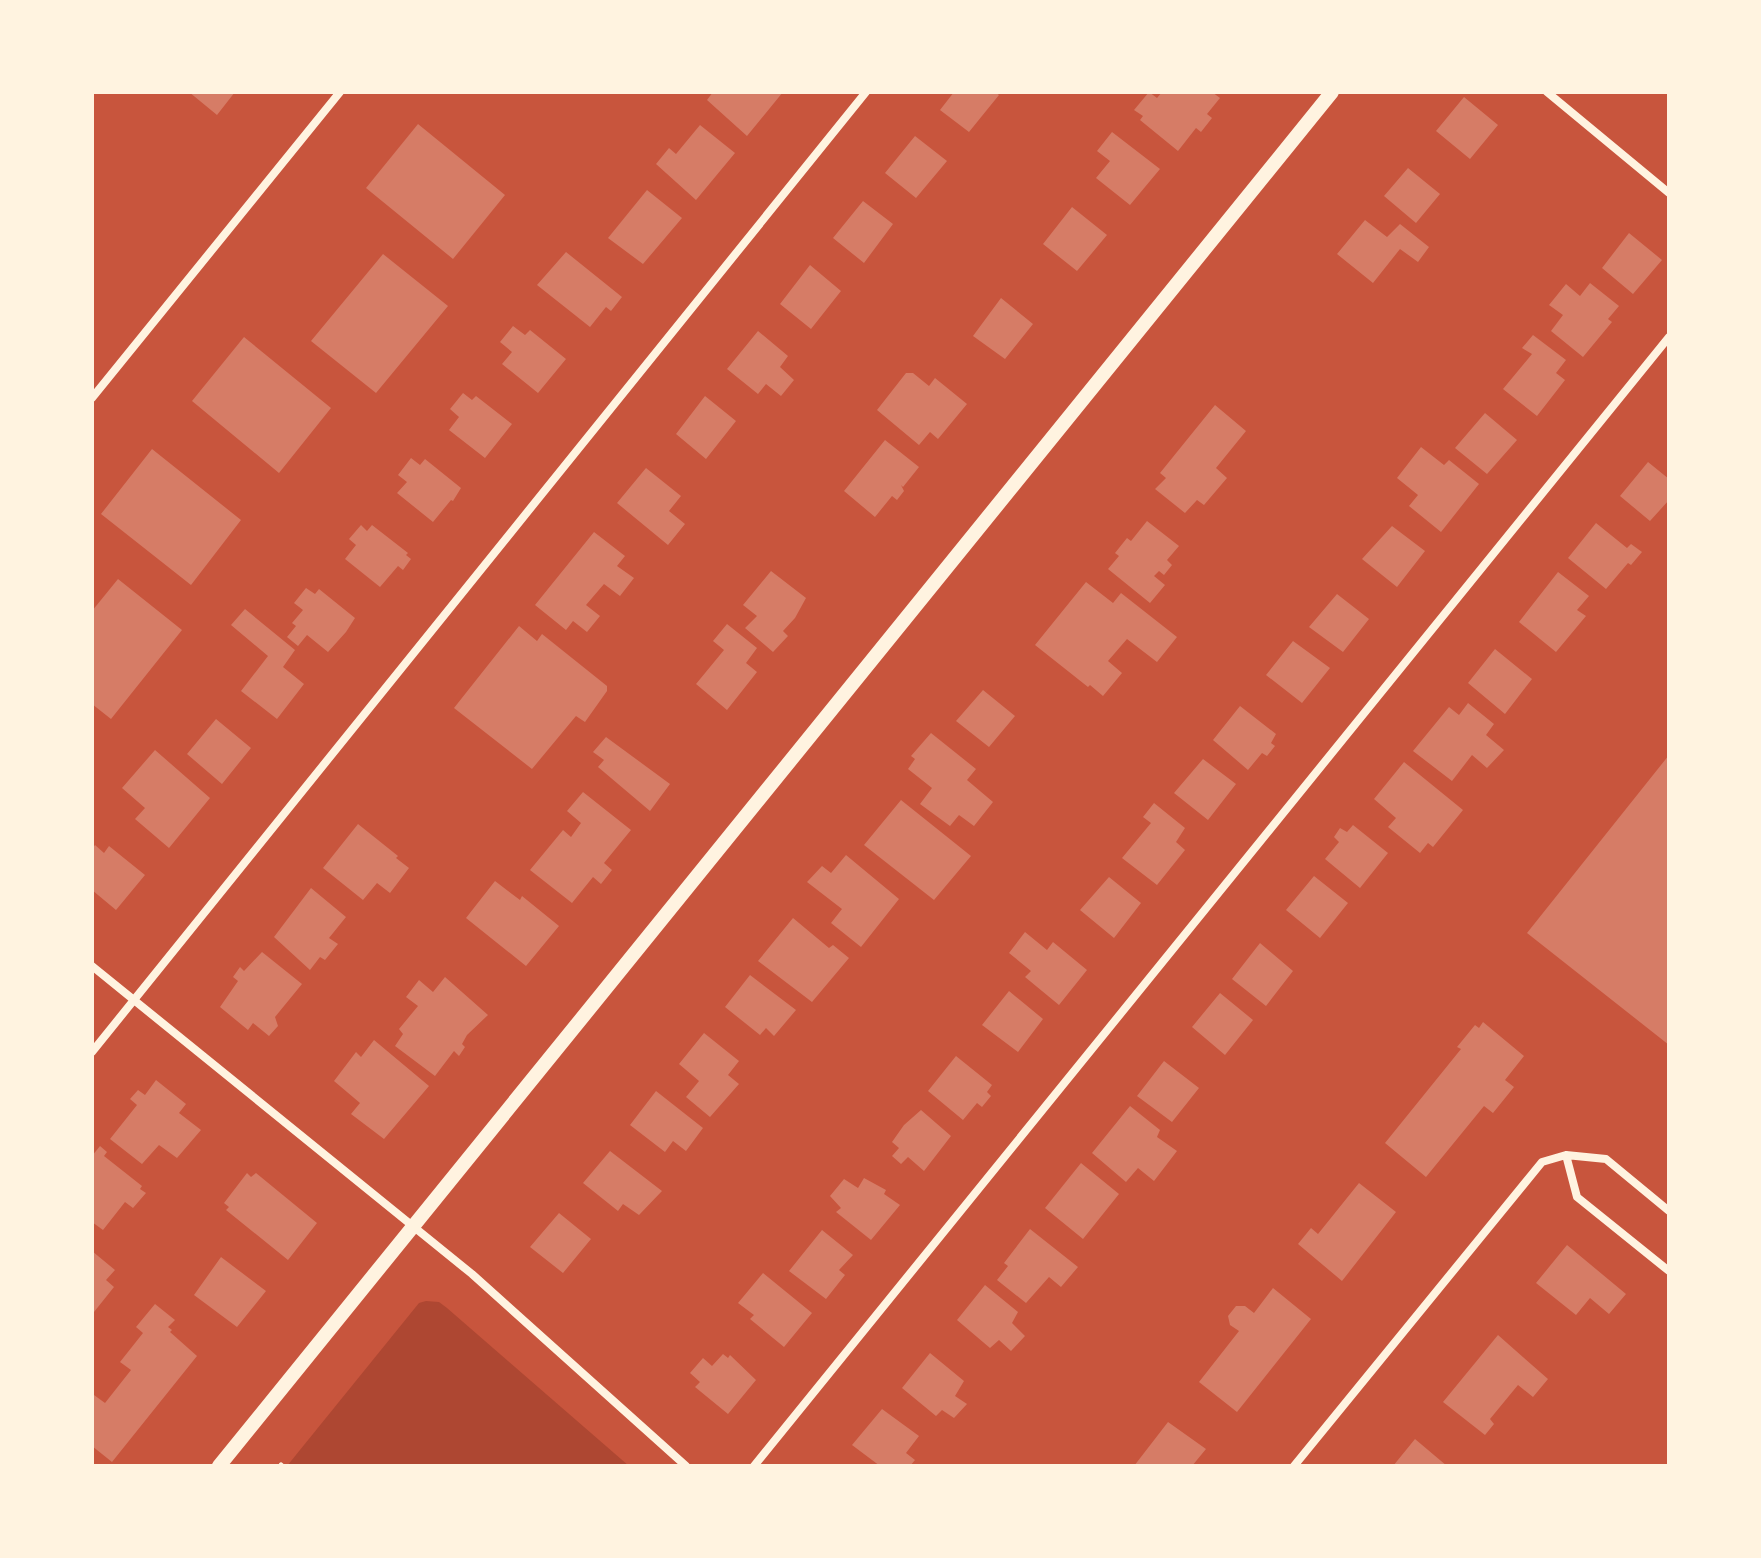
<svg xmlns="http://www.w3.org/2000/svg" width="1761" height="1558" viewBox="0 0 1761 1558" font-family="Montserrat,sans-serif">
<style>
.green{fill:#ae4732}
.building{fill:#d67c66}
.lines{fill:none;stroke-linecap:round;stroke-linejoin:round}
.path{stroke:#fff3e0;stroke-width:5}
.minor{stroke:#fff3e0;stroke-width:8}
.tertiary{stroke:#fff3e0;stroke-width:14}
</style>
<rect width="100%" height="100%" fill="#c8553d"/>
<path class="green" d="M 426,1301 L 439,1302 L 447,1308 L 629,1466 L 287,1466 L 419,1303 Z"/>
<path class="building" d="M 189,92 L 235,92 L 217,115 Z
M 713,92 L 783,92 L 747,136 L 707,100 Z
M 954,92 L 995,92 L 999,95 L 969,132 L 940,110 Z
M 1149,92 L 1157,98 L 1162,92 L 1212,92 L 1220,98 L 1207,114 L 1212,118 L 1201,132 L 1196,128 L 1178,151 L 1140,120 L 1143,116 L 1134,110 Z
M 1464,97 L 1498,125 L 1470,159 L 1436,131 Z
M 418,124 L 505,195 L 453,259 L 366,188 Z
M 700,125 L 735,153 L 696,200 L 656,164 L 669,148 L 676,154 Z
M 1112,132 L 1160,169 L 1130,205 L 1096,178 L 1110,161 L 1097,151 Z
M 915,136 L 947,161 L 916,198 L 885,173 Z
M 1408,168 L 1440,194 L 1416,223 L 1384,196 Z
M 647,190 L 682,218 L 643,264 L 608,238 Z
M 863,201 L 893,224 L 864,263 L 833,238 Z
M 1072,207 L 1107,235 L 1077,271 L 1043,244 Z
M 1365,220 L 1387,237 L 1400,224 L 1429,247 L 1418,262 L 1400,249 L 1373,283 L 1337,254 Z
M 1629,233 L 1662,260 L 1633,294 L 1602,268 Z
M 566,252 L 622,297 L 611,311 L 606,307 L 590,327 L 537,285 Z
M 383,254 L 448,306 L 376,393 L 311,341 Z
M 810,265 L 841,291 L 811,329 L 780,304 Z
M 1590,283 L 1619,306 L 1608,319 L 1612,322 L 1583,357 L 1551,331 L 1563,315 L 1549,305 L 1566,284 L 1580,296 Z
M 1001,298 L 1033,324 L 1005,359 L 973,336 Z
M 513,326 L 525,335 L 530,330 L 566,359 L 538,393 L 502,364 L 512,352 L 500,342 Z
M 758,331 L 788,356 L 780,367 L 794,380 L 781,396 L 766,384 L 758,394 L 727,369 Z
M 1533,335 L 1566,360 L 1556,373 L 1565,380 L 1537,416 L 1503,389 L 1532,354 L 1522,348 Z
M 244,337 L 331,408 L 279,473 L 192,401 Z
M 906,373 L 913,373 L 929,386 L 935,378 L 967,404 L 938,439 L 930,432 L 919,445 L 877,410 Z
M 463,393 L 472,400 L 476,396 L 512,424 L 485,458 L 449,430 L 459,417 L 450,409 Z
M 705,396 L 736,421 L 706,459 L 676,434 Z
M 1215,405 L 1246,431 L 1216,468 L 1227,478 L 1204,505 L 1197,500 L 1185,513 L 1155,489 L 1166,478 L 1160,473 Z
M 1485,413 L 1517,440 L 1487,474 L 1455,448 Z
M 885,440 L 919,467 L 903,487 L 901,485 L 904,491 L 897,500 L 892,496 L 875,517 L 844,491 Z
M 1421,447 L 1444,465 L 1449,460 L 1479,484 L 1441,532 L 1409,506 L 1418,495 L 1397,478 Z
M 152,449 L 241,520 L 191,585 L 101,514 Z
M 411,458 L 420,465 L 425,459 L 461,488 L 453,501 L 451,500 L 433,522 L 397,493 L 407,482 L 398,475 Z
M 1648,462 L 1669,479 L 1669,500 L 1650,521 L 1620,496 Z
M 646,468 L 681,496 L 669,511 L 685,524 L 668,545 L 617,503 Z
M 1147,521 L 1179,546 L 1167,560 L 1172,565 L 1164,575 L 1159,571 L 1154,576 L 1165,585 L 1150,603 L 1108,569 L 1119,556 L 1115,553 L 1127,538 L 1131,541 Z
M 1596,523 L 1627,548 L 1631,544 L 1642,552 L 1631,565 L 1628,563 L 1606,589 L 1568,558 Z
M 361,525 L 367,531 L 372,525 L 408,553 L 406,555 L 411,559 L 403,570 L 398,566 L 380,587 L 345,559 L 356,545 L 349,539 Z
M 1392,526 L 1425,551 L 1397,587 L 1362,559 Z
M 594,532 L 625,556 L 617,566 L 634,578 L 620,596 L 604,584 L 586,605 L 600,616 L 587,632 L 573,621 L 566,630 L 535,605 Z
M 771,571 L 806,598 L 795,618 L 783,631 L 788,636 L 773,652 L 745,628 L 757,616 L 743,605 Z
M 1558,572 L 1589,596 L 1577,610 L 1586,616 L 1556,652 L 1519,622 Z
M 118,579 L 182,630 L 111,719 L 92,704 L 92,611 Z
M 1086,582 L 1113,603 L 1121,593 L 1177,637 L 1157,662 L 1127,639 L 1108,661 L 1122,673 L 1103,696 L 1090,685 L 1088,687 L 1035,645 Z
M 306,588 L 315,594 L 319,589 L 355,618 L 346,632 L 328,652 L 307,635 L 298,646 L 287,637 L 296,626 L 292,623 L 303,610 L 294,603 Z
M 1337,594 L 1369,619 L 1343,652 L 1309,627 Z
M 245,609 L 295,650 L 283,667 L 304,684 L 277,719 L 241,691 L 268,656 L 231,625 Z
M 727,624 L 757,648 L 746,663 L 757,672 L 727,710 L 696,684 L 724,650 L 713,641 Z
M 519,626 L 537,641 L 542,634 L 607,686 L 607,691 L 585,722 L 576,716 L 532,769 L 454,708 Z
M 1293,641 L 1330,668 L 1302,703 L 1266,675 Z
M 1495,649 L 1532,679 L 1505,714 L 1468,683 Z
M 983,690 L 1015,716 L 989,747 L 956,721 Z
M 1468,703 L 1494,724 L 1486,735 L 1504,750 L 1487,768 L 1472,755 L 1452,781 L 1413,751 L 1449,707 L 1459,715 Z
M 1240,706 L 1276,734 L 1271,743 L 1275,746 L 1267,756 L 1262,753 L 1248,770 L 1213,740 Z
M 216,719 L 251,748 L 222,784 L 187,754 Z
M 931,733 L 976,769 L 967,780 L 993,802 L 974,826 L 959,815 L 950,826 L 920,804 L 932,788 L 908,769 L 915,759 L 911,756 Z
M 606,737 L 670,784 L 650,811 L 598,767 L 604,760 L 593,752 Z
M 155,750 L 210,798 L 169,848 L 135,819 L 145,808 L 122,788 Z
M 1669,755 L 1669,1045 L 1527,933 Z
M 1203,759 L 1236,784 L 1208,820 L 1174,793 Z
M 1404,762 L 1463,810 L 1433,847 L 1428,843 L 1420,853 L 1388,827 L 1396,818 L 1374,799 Z
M 583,792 L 631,830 L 604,863 L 612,870 L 601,884 L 593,877 L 572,903 L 530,870 L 563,830 L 571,837 L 581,823 L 567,811 Z
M 901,800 L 971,856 L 934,900 L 864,845 Z
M 1154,803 L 1185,828 L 1176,842 L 1185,850 L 1157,885 L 1122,858 L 1151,823 L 1143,817 Z
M 358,824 L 398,856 L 396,858 L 409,868 L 390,893 L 377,883 L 363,900 L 323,868 Z
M 1353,825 L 1388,853 L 1360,888 L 1325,859 L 1339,842 L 1334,837 L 1340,828 L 1347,832 Z
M 95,845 L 104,853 L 109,846 L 145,875 L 116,910 L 92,890 L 92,849 Z
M 846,855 L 899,899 L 861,947 L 831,923 L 842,909 L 807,882 L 822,866 L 831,873 Z
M 1314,876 L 1348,903 L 1320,938 L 1286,910 Z
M 1109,877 L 1141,903 L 1114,938 L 1080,910 Z
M 495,881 L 520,900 L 522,896 L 559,926 L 526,966 L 466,918 Z
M 311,888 L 346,917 L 329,938 L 338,944 L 325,960 L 320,957 L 310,970 L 274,937 Z
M 793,918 L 829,948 L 833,945 L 849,958 L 812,1002 L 758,961 Z
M 1025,932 L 1047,950 L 1053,942 L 1087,970 L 1059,1005 L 1025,977 L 1031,971 L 1009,953 Z
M 1260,943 L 1293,971 L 1266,1006 L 1232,979 Z
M 262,952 L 302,984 L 275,1017 L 278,1026 L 269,1036 L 253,1023 L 248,1030 L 220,1007 L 238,981 L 233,977 L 240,967 L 244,971 Z
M 750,975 L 796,1010 L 774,1036 L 766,1028 L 760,1035 L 725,1007 Z
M 445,977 L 488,1015 L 467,1035 L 462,1044 L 465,1047 L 459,1056 L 454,1051 L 435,1076 L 395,1046 L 403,1034 L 399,1029 L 418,1006 L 406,997 L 419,980 L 433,992 Z
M 1009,991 L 1043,1019 L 1018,1052 L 982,1025 Z
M 1220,993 L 1253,1020 L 1225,1055 L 1192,1027 Z
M 1483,1022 L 1524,1056 L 1505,1080 L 1514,1087 L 1493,1113 L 1484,1106 L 1426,1177 L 1385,1143 L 1461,1049 L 1457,1047 L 1475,1025 L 1479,1028 Z
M 704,1033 L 739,1061 L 728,1075 L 739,1084 L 710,1117 L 686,1097 L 699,1081 L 679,1064 Z
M 374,1040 L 429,1086 L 384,1139 L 351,1114 L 360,1103 L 334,1081 L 356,1052 L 361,1057 Z
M 956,1056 L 992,1085 L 987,1092 L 991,1096 L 982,1107 L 977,1103 L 963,1120 L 928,1091 Z
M 1164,1061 L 1199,1088 L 1172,1122 L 1137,1096 Z
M 156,1080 L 186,1104 L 179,1113 L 201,1130 L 177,1158 L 159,1145 L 142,1164 L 110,1139 L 137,1105 L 130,1099 L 138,1090 L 145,1095 Z
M 656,1091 L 703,1128 L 686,1151 L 673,1141 L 665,1152 L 630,1125 Z
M 1130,1106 L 1160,1130 L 1157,1137 L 1177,1151 L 1154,1181 L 1138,1168 L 1126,1182 L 1092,1153 Z
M 921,1110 L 951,1136 L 924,1171 L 908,1157 L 901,1164 L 892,1156 L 899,1148 L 892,1142 L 904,1125 Z
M 100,1146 L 107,1152 L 104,1156 L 142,1186 L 140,1189 L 146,1193 L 133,1208 L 125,1202 L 103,1230 L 92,1222 L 92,1156 Z
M 610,1151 L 662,1191 L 639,1215 L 623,1204 L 618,1211 L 583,1183 Z
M 1081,1163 L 1119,1194 L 1083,1239 L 1045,1208 Z
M 247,1173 L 251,1177 L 256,1173 L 317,1223 L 288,1260 L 226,1210 L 229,1207 L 224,1203 Z
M 864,1178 L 886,1190 L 884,1194 L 900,1205 L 871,1240 L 836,1212 L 841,1208 L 830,1196 L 844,1179 L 858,1188 Z
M 1359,1183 L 1396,1212 L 1342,1281 L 1298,1244 L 1311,1228 L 1318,1234 Z
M 559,1213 L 591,1239 L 563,1273 L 530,1247 Z
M 1030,1229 L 1078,1267 L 1061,1287 L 1049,1277 L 1026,1303 L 997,1280 L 1008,1266 L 1004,1263 Z
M 822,1230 L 853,1255 L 839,1270 L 845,1275 L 826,1299 L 789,1271 Z
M 1567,1245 L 1626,1294 L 1609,1314 L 1590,1298 L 1576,1315 L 1536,1283 Z
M 92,1251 L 115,1270 L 106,1280 L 114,1287 L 94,1312 Z
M 221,1257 L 266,1291 L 237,1327 L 194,1295 Z
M 763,1273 L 812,1313 L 784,1347 L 750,1319 L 754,1315 L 738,1303 Z
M 985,1285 L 1018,1312 L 1012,1323 L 1025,1336 L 1011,1351 L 999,1340 L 990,1348 L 957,1320 Z
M 1273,1288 L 1311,1319 L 1237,1412 L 1199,1382 L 1239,1331 L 1230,1325 L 1228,1316 L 1236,1306 L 1245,1306 L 1254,1313 Z
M 155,1304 L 175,1320 L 168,1327 L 172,1330 L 170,1332 L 197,1356 L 112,1462 L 92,1446 L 92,1397 L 94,1395 L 105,1403 L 131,1370 L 120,1362 L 143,1333 L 136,1327 Z
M 1498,1335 L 1548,1379 L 1533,1397 L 1518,1385 L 1490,1419 L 1494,1424 L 1485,1435 L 1443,1402 Z
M 930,1353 L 964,1381 L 955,1396 L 967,1404 L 954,1418 L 942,1410 L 936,1416 L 902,1388 Z
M 723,1354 L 728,1358 L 730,1355 L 756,1380 L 728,1414 L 695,1387 L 700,1382 L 690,1373 L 703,1358 L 712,1366 Z
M 882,1409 L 919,1436 L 906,1453 L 915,1460 L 910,1466 L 880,1466 L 852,1445 Z
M 1168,1422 L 1206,1449 L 1192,1466 L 1134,1466 Z
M 1415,1439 L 1447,1466 L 1393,1466 Z"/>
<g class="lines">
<path class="path" d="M 281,1465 L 282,1466"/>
<path class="minor" d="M 1547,92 L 1669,193
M 92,398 L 340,92
M 92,966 L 472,1274 L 686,1466
M 92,1052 L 866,92
M 1566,1155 L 1577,1197 L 1669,1271
M 754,1466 L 1669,337
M 1294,1466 L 1542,1162 L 1566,1155 L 1606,1159 L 1669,1211"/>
<path class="tertiary" d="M 219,1466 L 1332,92"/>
</g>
<rect width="1761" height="1558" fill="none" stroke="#fff3e0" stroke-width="188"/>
</svg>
